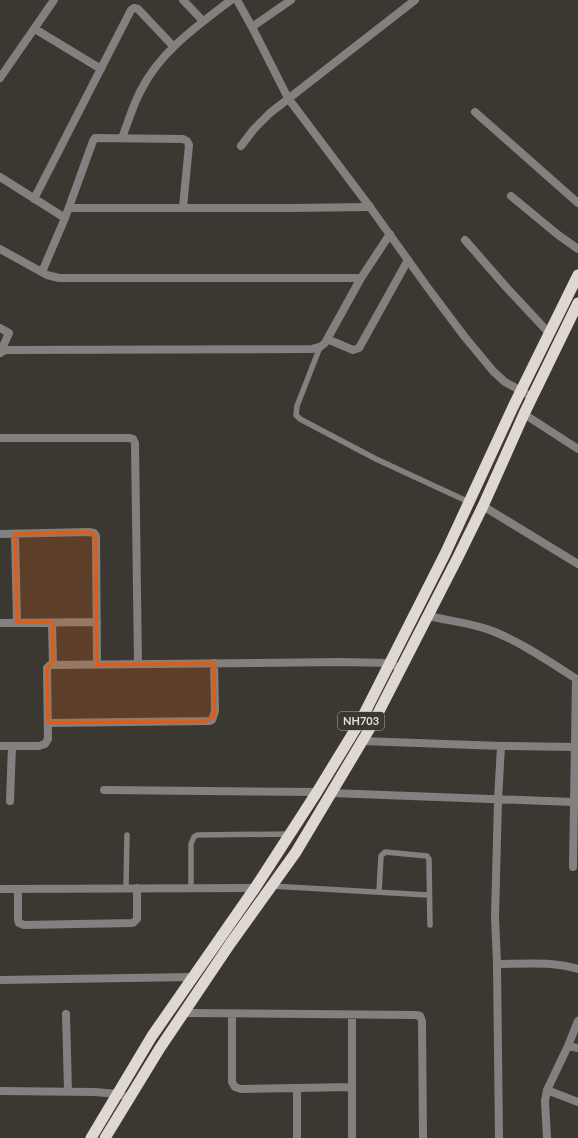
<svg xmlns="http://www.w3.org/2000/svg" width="578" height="1138" viewBox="0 0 578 1138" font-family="Lato,sans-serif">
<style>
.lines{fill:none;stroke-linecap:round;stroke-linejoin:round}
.service{stroke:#84807f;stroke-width:5.5}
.minor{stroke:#84807f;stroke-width:8}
.tertiary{stroke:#84807f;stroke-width:8}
.trunk{stroke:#dfd7d2;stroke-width:11}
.marked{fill:#e8590c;fill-opacity:0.2;stroke:#e8590c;stroke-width:3;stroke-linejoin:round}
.labels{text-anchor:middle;stroke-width:3;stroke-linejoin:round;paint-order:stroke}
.shield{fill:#3b3731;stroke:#b1ada9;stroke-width:1}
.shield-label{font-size:11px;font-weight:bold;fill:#e3e0dc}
</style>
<rect width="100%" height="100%" fill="#3b3731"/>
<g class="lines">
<path class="service" d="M 320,347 L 297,406 L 296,415 L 300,419 L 376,459 L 469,502
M 271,886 L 428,895
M 126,888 L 127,835
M 191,888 L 191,844 L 194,837 L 197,835 L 290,834
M 379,892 L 381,856 L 385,852 L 427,856 L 429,859 L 430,925"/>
<path class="minor" d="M 183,0 L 203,21
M 252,27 L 291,0
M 35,29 L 101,69
M 0,78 L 54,0
M 475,112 L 578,203
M 122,138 C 128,122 133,105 141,90 C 161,51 197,26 231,0
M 241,146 L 254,129 L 270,113 L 415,0
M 0,177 L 65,218
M 511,196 L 557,234 L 578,249
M 34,199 L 131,10 L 134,8 L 138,9 L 173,46
M 69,208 L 290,208 L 370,207
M 465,240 L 506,287 L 549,333
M 0,249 L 47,275 L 59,278 L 361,278
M 42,272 L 65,218 L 93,141 L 95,138 L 183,139 L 187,141 L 189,145 L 183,207
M 0,328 L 9,333 L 0,353
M 327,339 L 353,350 L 359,348 L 408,260
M 0,353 L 5,350 L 312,349 L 320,347 L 325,343 L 361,278 L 390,234
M 524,414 L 578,449
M 0,438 L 129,438 L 133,439 L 135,443 L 138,664
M 483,506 L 578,564
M 0,534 L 89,532 L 94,533 L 96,536 L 97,665
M 15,534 L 17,622
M 428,616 C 450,621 474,623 495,632 C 524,644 551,663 578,680
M 0,623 L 97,622
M 52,623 L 53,665
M 48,723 L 209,721 L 212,720 L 215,711 L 214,663
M 362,741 L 501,746 L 575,747
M 0,746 L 39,746 L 45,744 L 48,739 L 47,668 L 50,665 L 341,662 L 390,663 L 401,669
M 104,790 L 317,792
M 331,793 L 574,802
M 10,801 L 12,746
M 573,867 L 576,679
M 0,889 L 255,888
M 18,889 L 18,920 L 19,923 L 24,925 L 133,923 L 137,919 L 137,888
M 497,964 C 524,964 552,961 578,969
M 0,980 L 193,977
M 184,1013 L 416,1015 L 420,1016 L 422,1021 L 423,1138
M 66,1014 L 68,1091
M 232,1015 L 232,1082 L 235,1087 L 241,1089 L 351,1087
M 568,1046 L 578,1048
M 297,1088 L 297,1138
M 547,1090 L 578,1102
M 0,1091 L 95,1092 L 118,1094 L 129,1098
M 352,1138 L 352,1016
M 499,1138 L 497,964 L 495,917 L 498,800 L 501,746
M 547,1138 L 545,1101 L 547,1090 L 568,1046 L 578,1021"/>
<path class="tertiary" d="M 237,0 L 252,27 L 288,98 L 370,207 L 428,288 L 464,336 L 493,371 L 505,382 L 532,397"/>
<path class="trunk" d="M 91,1138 L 152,1036 L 255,888 L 317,792 L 361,720 L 445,554 L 513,407 L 578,275
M 105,1138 L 160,1048 L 230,944 L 296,852 L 373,723 L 458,557 L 483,506 L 524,414 L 578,303"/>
</g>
<path class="marked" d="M 89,532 L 96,536 L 97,665 L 214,663 L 215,716 L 205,722 L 48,723 L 47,668 L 53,663 L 52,623 L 17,622 L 15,534 Z"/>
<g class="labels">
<rect class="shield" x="338" y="712" width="46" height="18" rx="3"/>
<g class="shield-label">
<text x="361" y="725">NH703</text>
</g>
</g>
</svg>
